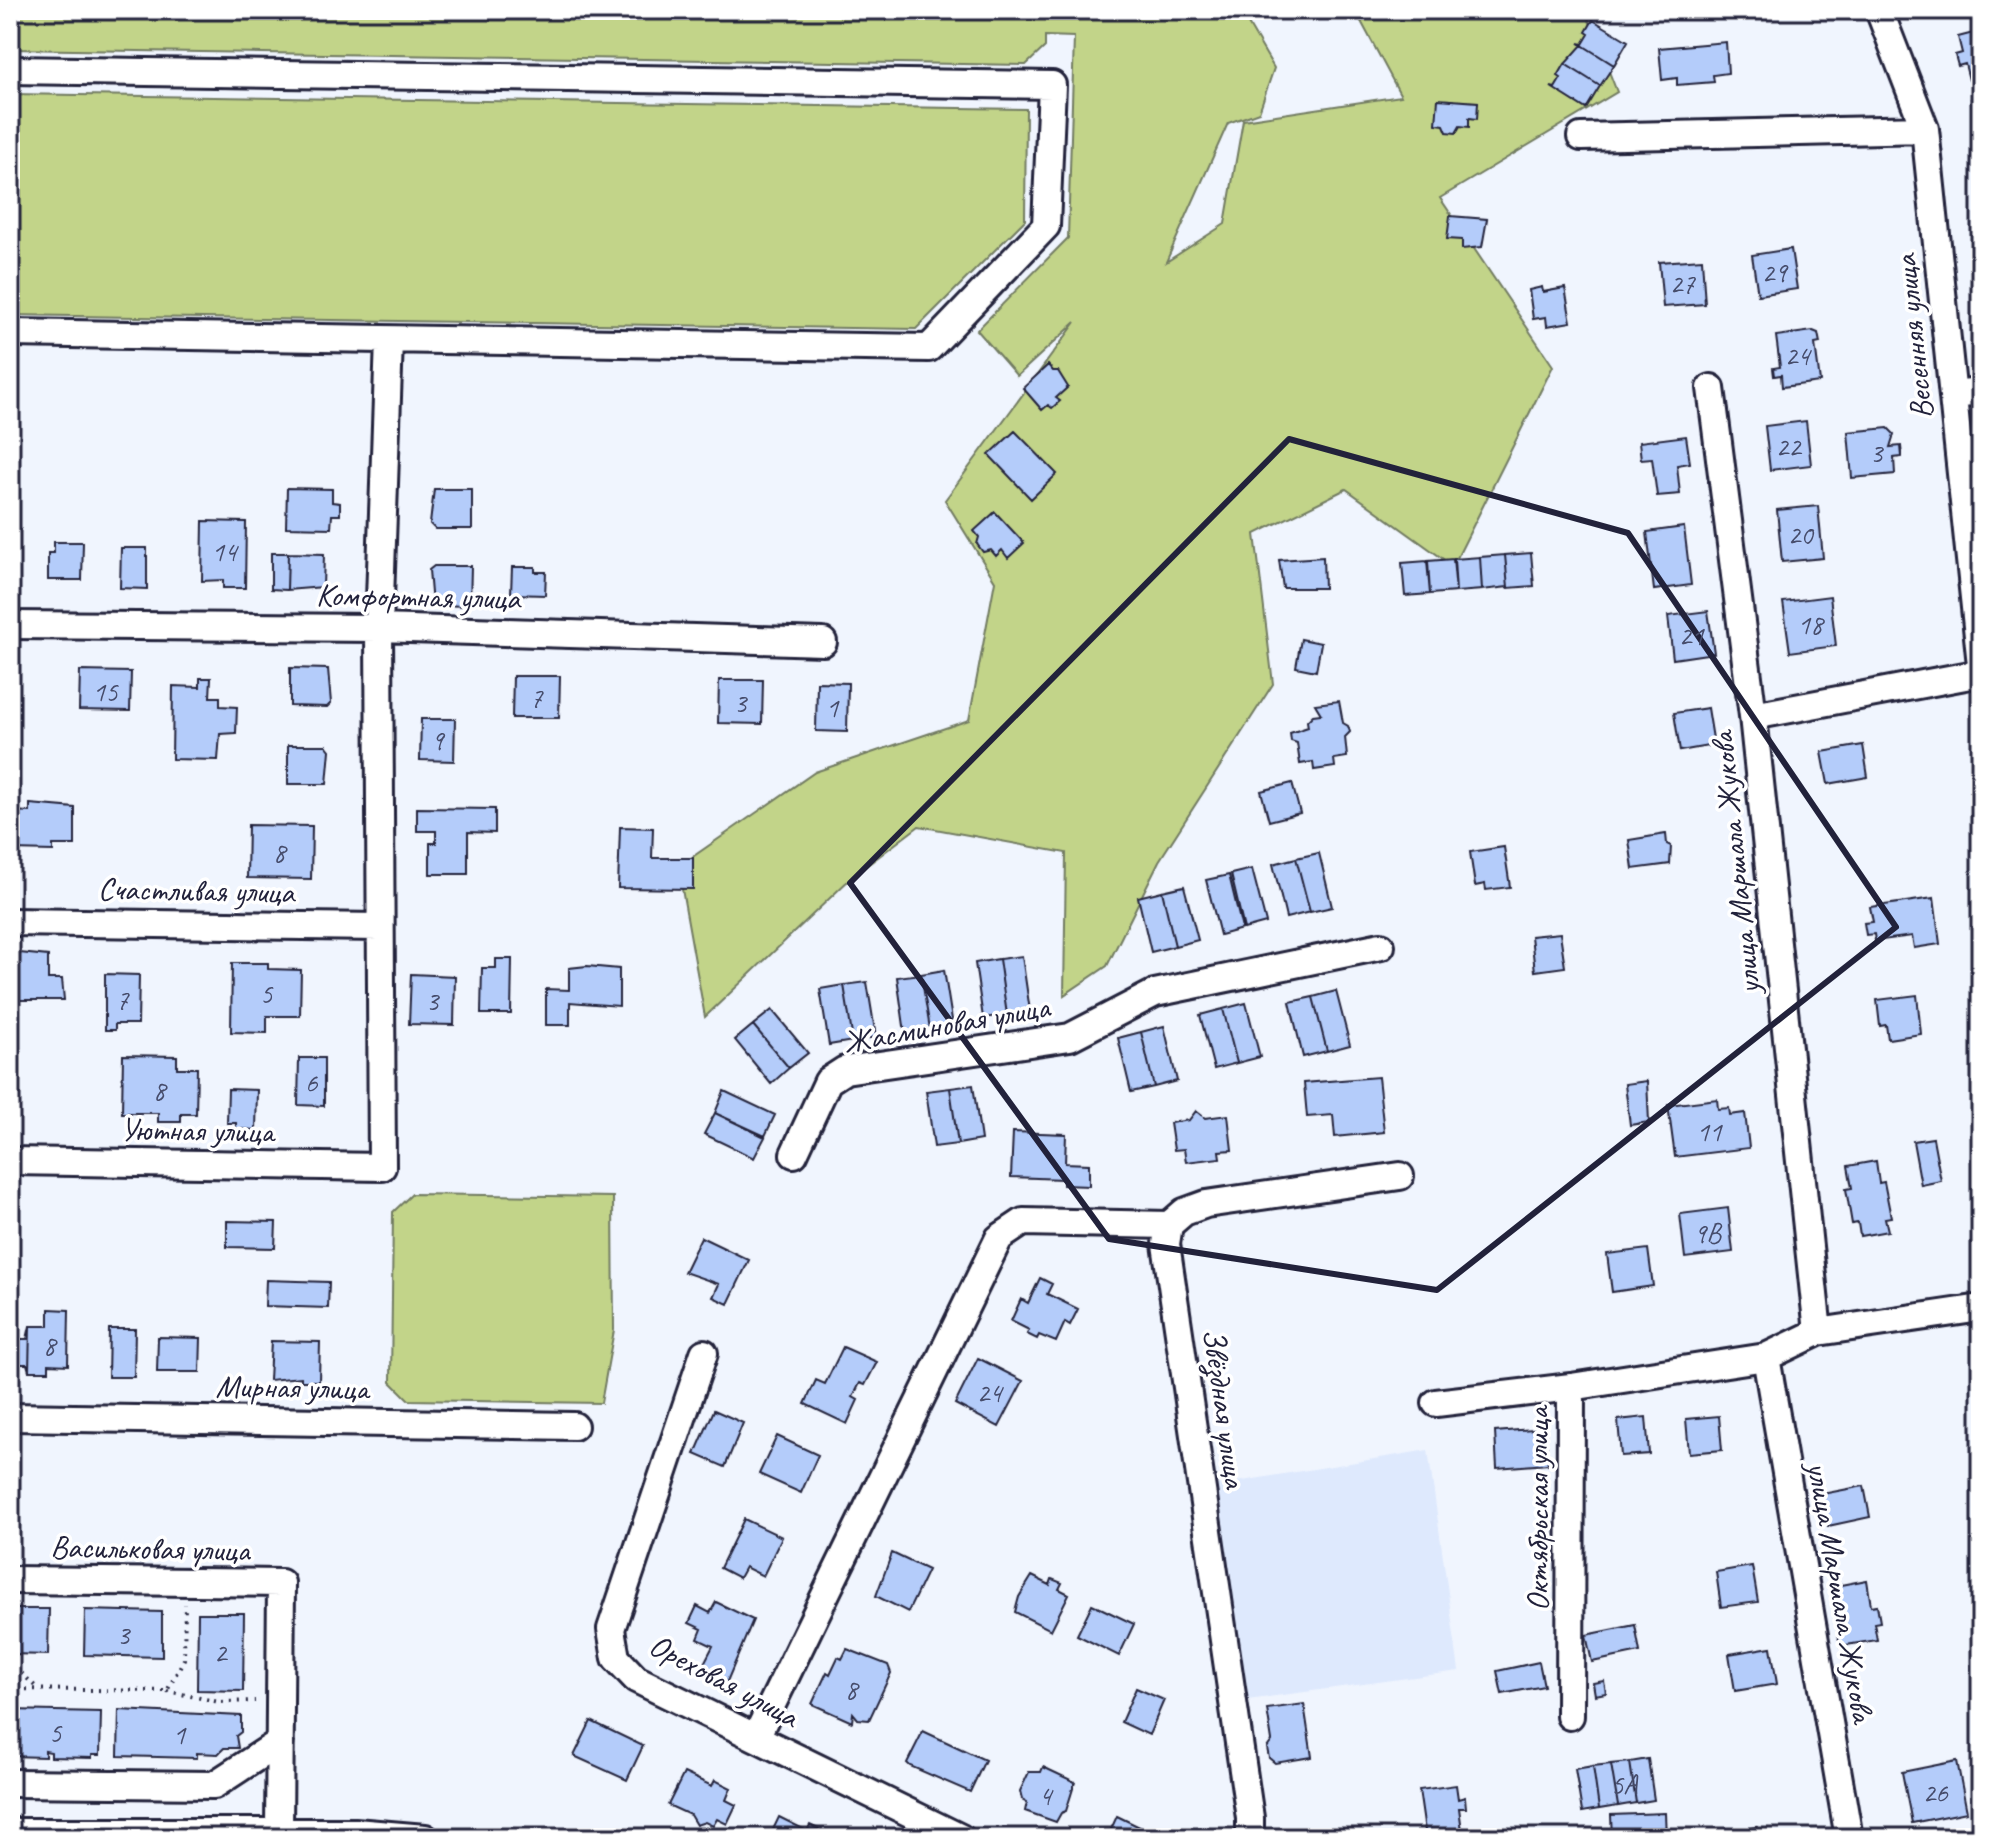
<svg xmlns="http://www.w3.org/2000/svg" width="1991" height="1848" viewBox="0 0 1991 1848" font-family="Caveat,sans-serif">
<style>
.built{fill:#dee9fd}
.green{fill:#c2d489;stroke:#727b62;stroke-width:2}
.building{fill:#b4ccfa;stroke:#22223b;stroke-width:2}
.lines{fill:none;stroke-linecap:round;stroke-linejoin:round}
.minor-casing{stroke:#22223b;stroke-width:32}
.path{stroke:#22223b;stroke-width:4;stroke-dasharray:2 6;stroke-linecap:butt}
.minor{stroke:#fff;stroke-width:26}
.marked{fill:none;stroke:#22223b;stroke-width:6;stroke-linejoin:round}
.labels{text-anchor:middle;stroke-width:7;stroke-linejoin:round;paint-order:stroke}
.number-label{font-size:28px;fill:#464c6b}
.street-label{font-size:32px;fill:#22223b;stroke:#fff}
</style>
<rect width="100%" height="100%" fill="#f0f5fe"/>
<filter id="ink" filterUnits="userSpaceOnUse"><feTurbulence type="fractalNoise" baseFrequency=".0125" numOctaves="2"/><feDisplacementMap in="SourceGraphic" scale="16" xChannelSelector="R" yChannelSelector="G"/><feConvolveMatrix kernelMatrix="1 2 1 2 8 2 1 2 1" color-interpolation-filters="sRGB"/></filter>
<g filter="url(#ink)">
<path class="built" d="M 1428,1450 L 1459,1671 L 1240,1701 L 1212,1486 Z"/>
<path class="green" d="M 10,10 L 1240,10 L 1274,68 L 1259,112 L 1228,123 L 1166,262 L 1225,224 L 1243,120 L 1401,96 L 1355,10 L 1585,10 L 1617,92 L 1440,198 L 1553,366 L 1453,566 L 1346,489 L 1255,534 L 1273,684 L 1159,861 L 1107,966 L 1064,995 L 1066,853 L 919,826 L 853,876 L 705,1017 L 678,867 L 815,772 L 969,720 L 995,581 L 945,500 L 1076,322 L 1017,376 L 977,330 L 1068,238 L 1074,37 L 1045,36 L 1045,47 L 1026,65 L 10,49 Z
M 10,94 L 1026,109 L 1025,220 L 916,329 L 10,315 Z
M 412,1194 L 613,1197 L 614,1330 L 601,1403 L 409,1400 L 391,1382 L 393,1212 Z"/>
<path class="building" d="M 1593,20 L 1628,41 L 1614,65 L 1579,43 L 1583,44 L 1589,34 L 1586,32 Z
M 1981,31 L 1981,77 L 1969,80 L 1965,64 L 1958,66 L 1955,55 L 1962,53 L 1958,37 Z
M 1726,42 L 1728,73 L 1713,75 L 1714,82 L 1677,85 L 1677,78 L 1662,80 L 1659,48 Z
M 1582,45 L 1614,65 L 1600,86 L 1565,64 Z
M 1565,64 L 1600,86 L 1586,109 L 1551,87 L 1555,88 L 1561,78 L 1558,76 Z
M 1981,97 L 1981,112 L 1974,113 L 1971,99 Z
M 1438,99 L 1478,102 L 1477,119 L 1469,118 L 1469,127 L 1460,126 L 1456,133 L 1447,132 L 1444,125 L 1436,124 Z
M 1981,112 L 1981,149 L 1973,113 Z
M 1450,216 L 1487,219 L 1482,247 L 1462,249 L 1462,240 L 1447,239 Z
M 1791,249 L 1797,289 L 1758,295 L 1752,255 Z
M 1702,259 L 1705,304 L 1663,307 L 1659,262 Z
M 1542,287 L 1543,292 L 1565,288 L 1571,322 L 1547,326 L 1546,317 L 1533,319 L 1529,290 Z
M 1813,331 L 1818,333 L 1820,343 L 1815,344 L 1820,382 L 1782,387 L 1781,375 L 1774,376 L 1773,368 L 1780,367 L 1776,336 Z
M 1048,365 L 1053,371 L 1058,371 L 1068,387 L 1056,398 L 1060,401 L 1052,408 L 1048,405 L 1042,410 L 1023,388 Z
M 1806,421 L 1811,465 L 1770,470 L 1765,426 Z
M 1888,428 L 1894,434 L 1890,447 L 1901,446 L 1902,457 L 1894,458 L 1895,474 L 1852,478 L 1848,432 Z
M 1015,431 L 1057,474 L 1031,499 L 989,455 Z
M 1686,436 L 1690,463 L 1677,465 L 1680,494 L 1657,496 L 1652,458 L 1641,459 L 1639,442 Z
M 287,488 L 332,489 L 332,502 L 340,503 L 340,515 L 332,515 L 331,528 L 286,527 Z
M 434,489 L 472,489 L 472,529 L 435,529 L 430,524 Z
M 1818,506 L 1823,558 L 1782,562 L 1777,510 Z
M 995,512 L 1024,543 L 1008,558 L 1002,550 L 996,556 L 991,550 L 983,552 L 977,544 L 979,537 L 974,531 Z
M 203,521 L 246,522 L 245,588 L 223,588 L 223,580 L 202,581 Z
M 1684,527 L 1691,585 L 1654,590 L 1647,532 Z
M 54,542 L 83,542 L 82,580 L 48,580 L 48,553 L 54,553 Z
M 121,548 L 147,548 L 147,589 L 120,588 Z
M 271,553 L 288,553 L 287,590 L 271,589 Z
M 288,553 L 324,554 L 323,587 L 287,590 Z
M 1531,553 L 1534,586 L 1508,588 L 1505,555 Z
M 1505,555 L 1508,587 L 1482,590 L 1480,557 Z
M 1323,557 L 1324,588 L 1283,588 L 1279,560 Z
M 1480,557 L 1482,590 L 1456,592 L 1454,559 Z
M 1453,559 L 1456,592 L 1430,594 L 1428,561 Z
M 1427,561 L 1430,594 L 1405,596 L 1402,563 Z
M 434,566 L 471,566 L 470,606 L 432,605 L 429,570 Z
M 512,567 L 535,567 L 535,572 L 546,572 L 545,595 L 511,594 Z
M 1830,596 L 1836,646 L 1790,652 L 1783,602 Z
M 1708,611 L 1714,653 L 1673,659 L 1668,616 Z
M 1301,639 L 1321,643 L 1316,671 L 1296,667 Z
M 290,668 L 328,669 L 331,703 L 327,707 L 290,706 Z
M 80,671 L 131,672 L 130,711 L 79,710 Z
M 513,676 L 560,676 L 559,718 L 512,718 Z
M 200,678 L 211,678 L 210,697 L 220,697 L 220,706 L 237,707 L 236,733 L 220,734 L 218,760 L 172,759 L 173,686 L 200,687 Z
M 719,680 L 763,680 L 762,724 L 718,723 Z
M 817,682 L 848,683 L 847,732 L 816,731 Z
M 1339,701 L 1343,723 L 1348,726 L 1350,732 L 1345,737 L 1347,757 L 1334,759 L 1335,767 L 1314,770 L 1313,762 L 1300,764 L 1297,743 L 1291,741 L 1290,733 L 1308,727 L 1307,721 L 1313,715 L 1321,714 L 1315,704 Z
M 1708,708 L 1714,745 L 1680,751 L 1674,713 Z
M 421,719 L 455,719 L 454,761 L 420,760 Z
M 288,745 L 326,745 L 330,750 L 327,784 L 288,784 Z
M 1863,745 L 1868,777 L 1828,784 L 1822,752 Z
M 1292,783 L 1300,813 L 1269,821 L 1261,791 Z
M 30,804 L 75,808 L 75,845 L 53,845 L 53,851 L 12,850 L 12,811 L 30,812 Z
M 417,808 L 495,809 L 495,833 L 468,832 L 468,874 L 430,874 L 430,843 L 436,843 L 436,831 L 417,831 Z
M 248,825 L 312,826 L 311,879 L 247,878 Z
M 620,827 L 653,828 L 652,858 L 693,858 L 693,889 L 618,888 Z
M 1666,834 L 1667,844 L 1671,846 L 1670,864 L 1633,869 L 1629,840 Z
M 1504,847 L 1510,887 L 1486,890 L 1485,884 L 1475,886 L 1470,852 Z
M 1319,853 L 1332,907 L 1310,912 L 1296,858 Z
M 1296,858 L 1310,912 L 1286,918 L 1273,864 Z
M 1252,869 L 1266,923 L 1244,929 L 1231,874 Z
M 1229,875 L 1242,929 L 1220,935 L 1206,880 Z
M 1184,886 L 1198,940 L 1175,946 L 1162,891 Z
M 1162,891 L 1175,946 L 1151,952 L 1138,897 Z
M 1934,898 L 1940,944 L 1914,948 L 1912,936 L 1875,941 L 1874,934 L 1866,935 L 1864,923 L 1873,922 L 1870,907 Z
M 1560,933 L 1565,967 L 1535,971 L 1531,936 Z
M 10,952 L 48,956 L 48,979 L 62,979 L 64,1000 L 10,1000 Z
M 1022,956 L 1030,1011 L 1007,1015 L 999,959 Z
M 496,959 L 512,959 L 511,1014 L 481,1014 L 482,968 L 496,968 Z
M 999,959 L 1007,1015 L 983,1018 L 975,963 Z
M 232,963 L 268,963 L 268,969 L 301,970 L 300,1016 L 267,1016 L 267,1033 L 231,1032 Z
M 587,966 L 619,969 L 619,1006 L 570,1002 L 570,1025 L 546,1025 L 546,989 L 569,990 L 569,968 Z
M 944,970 L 953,1026 L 930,1029 L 921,974 Z
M 105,974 L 139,975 L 138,1024 L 115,1024 L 115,1030 L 105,1030 Z
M 411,974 L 455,976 L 454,1025 L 409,1024 Z
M 921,974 L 930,1029 L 905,1033 L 897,977 Z
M 867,982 L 876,1037 L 853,1041 L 844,985 Z
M 844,985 L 853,1041 L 829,1045 L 820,989 Z
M 1336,991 L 1350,1045 L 1327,1051 L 1313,997 Z
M 1917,995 L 1921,1034 L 1888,1039 L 1886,1025 L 1880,1026 L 1877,1000 Z
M 1313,997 L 1327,1051 L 1303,1057 L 1290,1002 Z
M 1246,1003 L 1260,1057 L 1237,1063 L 1223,1009 Z
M 1223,1009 L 1237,1063 L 1214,1069 L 1200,1015 Z
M 772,1010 L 808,1053 L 789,1068 L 753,1025 Z
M 753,1025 L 789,1068 L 771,1084 L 735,1040 Z
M 1164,1026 L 1177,1081 L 1154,1087 L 1141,1032 Z
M 1141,1032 L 1154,1087 L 1131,1092 L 1118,1038 Z
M 123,1055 L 177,1056 L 177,1068 L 197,1068 L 196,1114 L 181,1114 L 181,1122 L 158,1122 L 158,1113 L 122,1113 Z
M 299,1058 L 324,1058 L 324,1106 L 298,1105 Z
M 10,1066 L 13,1066 L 12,1112 L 10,1112 Z
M 1378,1077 L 1384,1132 L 1335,1137 L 1333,1115 L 1307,1117 L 1304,1083 Z
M 1647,1081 L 1649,1122 L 1630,1125 L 1625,1084 Z
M 973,1085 L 981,1140 L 958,1144 L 950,1088 Z
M 950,1088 L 958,1144 L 934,1147 L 926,1091 Z
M 228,1089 L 257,1090 L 256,1130 L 236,1129 L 236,1123 L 227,1123 Z
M 724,1091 L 775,1115 L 765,1136 L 715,1113 Z
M 1717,1099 L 1718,1109 L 1729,1108 L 1730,1115 L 1745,1113 L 1749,1148 L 1675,1157 L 1668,1105 Z
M 1196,1111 L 1205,1118 L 1228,1115 L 1232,1150 L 1219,1151 L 1220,1158 L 1186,1162 L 1184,1149 L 1174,1150 L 1170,1123 L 1189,1120 Z
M 715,1113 L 765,1137 L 754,1158 L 704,1134 Z
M 1013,1132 L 1066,1134 L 1065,1163 L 1089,1164 L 1089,1186 L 1063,1185 L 1063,1179 L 1011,1177 Z
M 1933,1138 L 1941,1181 L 1921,1185 L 1913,1141 Z
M 1876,1161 L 1879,1183 L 1884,1182 L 1891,1217 L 1885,1218 L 1888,1231 L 1860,1236 L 1858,1223 L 1852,1224 L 1846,1189 L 1852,1188 L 1848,1166 Z
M 1728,1208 L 1733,1252 L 1685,1258 L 1680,1214 Z
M 227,1221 L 276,1222 L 275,1248 L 227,1247 Z
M 701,1237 L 749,1260 L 728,1304 L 713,1297 L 719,1284 L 684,1272 Z
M 1648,1249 L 1653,1286 L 1612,1292 L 1607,1254 Z
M 1040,1278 L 1052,1284 L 1047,1294 L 1078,1309 L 1070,1325 L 1065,1322 L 1056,1342 L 1039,1335 L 1037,1339 L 1027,1334 L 1029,1330 L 1011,1321 L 1021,1299 L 1028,1303 Z
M 266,1280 L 329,1282 L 328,1308 L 265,1306 Z
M 49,1309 L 69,1310 L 68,1365 L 49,1364 L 49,1371 L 29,1371 L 30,1326 L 49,1326 Z
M 10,1313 L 10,1339 L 27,1339 L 30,1326 L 29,1371 L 27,1364 L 10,1364 Z
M 109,1329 L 135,1329 L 134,1377 L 108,1377 Z
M 158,1337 L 201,1338 L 200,1372 L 157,1372 Z
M 271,1341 L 320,1342 L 319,1381 L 301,1381 L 301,1377 L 269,1380 Z
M 843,1347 L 877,1362 L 865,1385 L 860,1383 L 853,1397 L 858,1400 L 847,1424 L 805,1404 L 816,1380 L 825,1384 Z
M 978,1358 L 1023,1381 L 999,1427 L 955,1404 Z
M 714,1410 L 743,1423 L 725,1467 L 695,1454 Z
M 1719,1416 L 1722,1450 L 1689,1453 L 1686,1419 Z
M 1646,1417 L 1649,1454 L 1621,1456 L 1618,1420 Z
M 1545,1428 L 1548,1464 L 1497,1468 L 1495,1432 Z
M 777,1436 L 818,1455 L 801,1493 L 759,1474 Z
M 1864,1486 L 1870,1517 L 1828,1526 L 1822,1494 Z
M 744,1519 L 782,1537 L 763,1576 L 745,1567 L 739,1578 L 720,1568 Z
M 892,1553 L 928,1570 L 908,1612 L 876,1596 Z
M 1752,1566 L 1758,1602 L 1721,1607 L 1716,1572 Z
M 1032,1576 L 1050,1585 L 1052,1579 L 1062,1583 L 1059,1589 L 1069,1594 L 1051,1630 L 1015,1612 L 1019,1597 Z
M 1867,1580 L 1871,1606 L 1877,1605 L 1880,1622 L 1874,1623 L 1877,1640 L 1840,1646 L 1830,1587 Z
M 716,1602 L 753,1620 L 726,1684 L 700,1671 L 713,1646 L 698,1639 L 702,1629 L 689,1623 L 697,1606 L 710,1613 Z
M 1092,1604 L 1134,1624 L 1119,1656 L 1077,1635 Z
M 10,1609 L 49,1609 L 48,1655 L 10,1654 Z
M 85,1610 L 162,1612 L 162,1657 L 84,1655 Z
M 198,1613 L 244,1613 L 243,1691 L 197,1690 Z
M 1635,1625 L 1640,1652 L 1592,1662 L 1586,1635 Z
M 1771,1647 L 1777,1684 L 1735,1691 L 1729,1654 Z
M 847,1649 L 888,1665 L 891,1673 L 869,1720 L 858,1719 L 853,1713 L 852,1722 L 812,1704 L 827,1672 L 830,1674 L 838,1657 L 842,1659 Z
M 1539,1662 L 1544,1686 L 1502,1694 L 1497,1671 Z
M 1604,1681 L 1606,1693 L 1595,1695 L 1593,1683 Z
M 1136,1688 L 1164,1700 L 1149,1735 L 1121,1722 Z
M 1304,1704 L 1312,1757 L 1275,1763 L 1269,1758 L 1267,1748 L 1272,1741 L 1267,1709 Z
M 10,1710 L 101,1712 L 100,1755 L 92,1755 L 92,1758 L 51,1757 L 51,1752 L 45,1751 L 45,1757 L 10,1756 Z
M 119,1710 L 241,1716 L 241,1732 L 236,1736 L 238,1748 L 224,1748 L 218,1754 L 197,1753 L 197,1758 L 118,1756 Z
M 591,1721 L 643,1746 L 627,1780 L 574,1756 Z
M 923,1731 L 985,1760 L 970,1792 L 910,1766 L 907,1763 Z
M 1648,1759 L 1654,1800 L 1636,1803 L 1630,1762 Z
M 1957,1761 L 1967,1812 L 1912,1823 L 1902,1772 Z
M 1630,1762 L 1636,1803 L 1618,1806 L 1611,1764 Z
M 1611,1764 L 1618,1806 L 1599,1809 L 1593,1766 Z
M 1593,1766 L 1599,1809 L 1582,1812 L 1575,1769 Z
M 1043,1767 L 1075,1782 L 1066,1811 L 1061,1813 L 1056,1822 L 1025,1811 L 1027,1802 L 1022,1799 L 1020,1791 L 1029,1772 L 1041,1772 Z
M 684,1773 L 712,1786 L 715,1780 L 731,1788 L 726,1800 L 736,1805 L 727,1824 L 717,1819 L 713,1826 L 705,1822 L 696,1825 L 690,1815 L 668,1805 Z
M 1456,1785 L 1458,1799 L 1465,1797 L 1466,1808 L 1459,1808 L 1463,1838 L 1426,1838 L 1419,1790 Z
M 1665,1813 L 1666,1838 L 1612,1838 L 1611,1815 Z
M 1117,1816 L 1150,1832 L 1147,1838 L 1107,1838 Z
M 779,1817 L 807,1831 L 810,1825 L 827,1833 L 825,1838 L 769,1838 Z
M 1757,1827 L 1759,1838 L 1716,1838 L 1715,1834 Z"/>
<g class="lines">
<defs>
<path id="minor" d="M 1879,10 L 1925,129 L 1981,665
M 10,70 L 1052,85 L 1046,226 L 929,348 L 10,333
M 1581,137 L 1925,129
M 1711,388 L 1753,716 L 1818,1332
M 1953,395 L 1981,392
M 10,625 L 379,628 L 823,642
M 1753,716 L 1981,673
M 10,922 L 380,927
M 794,1154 L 828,1081 L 845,1070 L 1070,1037 L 1155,993 L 1381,946
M 10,1161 L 382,1167 L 379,628 L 389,340
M 704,1353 L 611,1629 L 616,1658 L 636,1679 L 961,1838
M 1766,1357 L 1849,1838
M 1436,1403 L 1571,1387
M 10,1417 L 574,1426
M 10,1580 L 281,1583 L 279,1831
M 1570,1716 L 1571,1387 L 1766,1357 L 1818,1332 L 1981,1308
M 756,1737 L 999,1238 L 1023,1222 L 1169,1225
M 10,1783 L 214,1785 L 280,1742
M 10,1832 L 355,1832 L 425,1838
M 1250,1838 L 1250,1818 L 1166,1244 L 1169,1225 L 1184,1212 L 1206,1204 L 1400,1176"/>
</defs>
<use href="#minor" class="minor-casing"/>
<path class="path" d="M 10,1662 L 37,1688
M 10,1689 L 167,1691 L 184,1659 L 185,1604
M 167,1691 L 219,1702 L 255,1701"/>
<use href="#minor" class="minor"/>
</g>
</g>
<path class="marked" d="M 1289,439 L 1628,533 L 1896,927 L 1437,1290 L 1109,1239 L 850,883 Z"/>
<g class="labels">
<g class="number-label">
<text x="1774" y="282">29</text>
<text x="1682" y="293">27</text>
<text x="1797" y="365">24</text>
<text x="1788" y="456">22</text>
<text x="1876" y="462">3</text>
<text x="1800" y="544">20</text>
<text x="224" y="561">14</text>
<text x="1810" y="634">18</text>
<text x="1691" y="645">21</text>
<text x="105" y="701">15</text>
<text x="536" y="707">7</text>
<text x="740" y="712">3</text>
<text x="832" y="717">1</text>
<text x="437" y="750">9</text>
<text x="279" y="862">8</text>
<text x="266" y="1003">5</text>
<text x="122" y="1009">7</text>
<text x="432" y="1010">3</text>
<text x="311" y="1092">6</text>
<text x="159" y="1100">8</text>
<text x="1709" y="1141">11</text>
<text x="1707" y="1243">9В</text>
<text x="49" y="1355">8</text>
<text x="989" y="1402">24</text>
<text x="123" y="1644">3</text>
<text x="220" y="1662">2</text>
<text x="851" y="1699">8</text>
<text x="55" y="1742">5</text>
<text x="179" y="1744">1</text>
<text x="1624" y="1794">5А</text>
<text x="1935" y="1802">26</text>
<text x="1045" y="1805">4</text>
</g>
<g class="street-label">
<text transform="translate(1913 337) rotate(-96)" y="11">Весенняя улица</text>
<text transform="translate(418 596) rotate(1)" y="11">Комфортная улица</text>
<text transform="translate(1735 863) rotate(-96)" y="11">улица Маршала Жукова</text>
<text transform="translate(196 890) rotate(1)" y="11">Счастливая улица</text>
<text transform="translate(946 1024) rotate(-10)" y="11">Жасминовая улица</text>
<text transform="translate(197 1130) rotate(1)" y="11">Уютная улица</text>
<text transform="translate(292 1387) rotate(1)" y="11">Мирная улица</text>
<text transform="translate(1225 1408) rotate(82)" y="11">Звёздная улица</text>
<text transform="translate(1537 1509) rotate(-90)" y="11">Октябрьская улица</text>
<text transform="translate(150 1548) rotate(1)" y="11">Васильковая улица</text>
<text transform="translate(1841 1592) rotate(80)" y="11">улица Маршала Жукова</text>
<text transform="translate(724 1680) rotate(28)" y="11">Ореховая улица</text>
</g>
</g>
<rect width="1991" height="1848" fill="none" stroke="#fff" stroke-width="40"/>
<rect x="20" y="20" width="1951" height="1808" fill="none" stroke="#22223b" stroke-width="3" filter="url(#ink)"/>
</svg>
